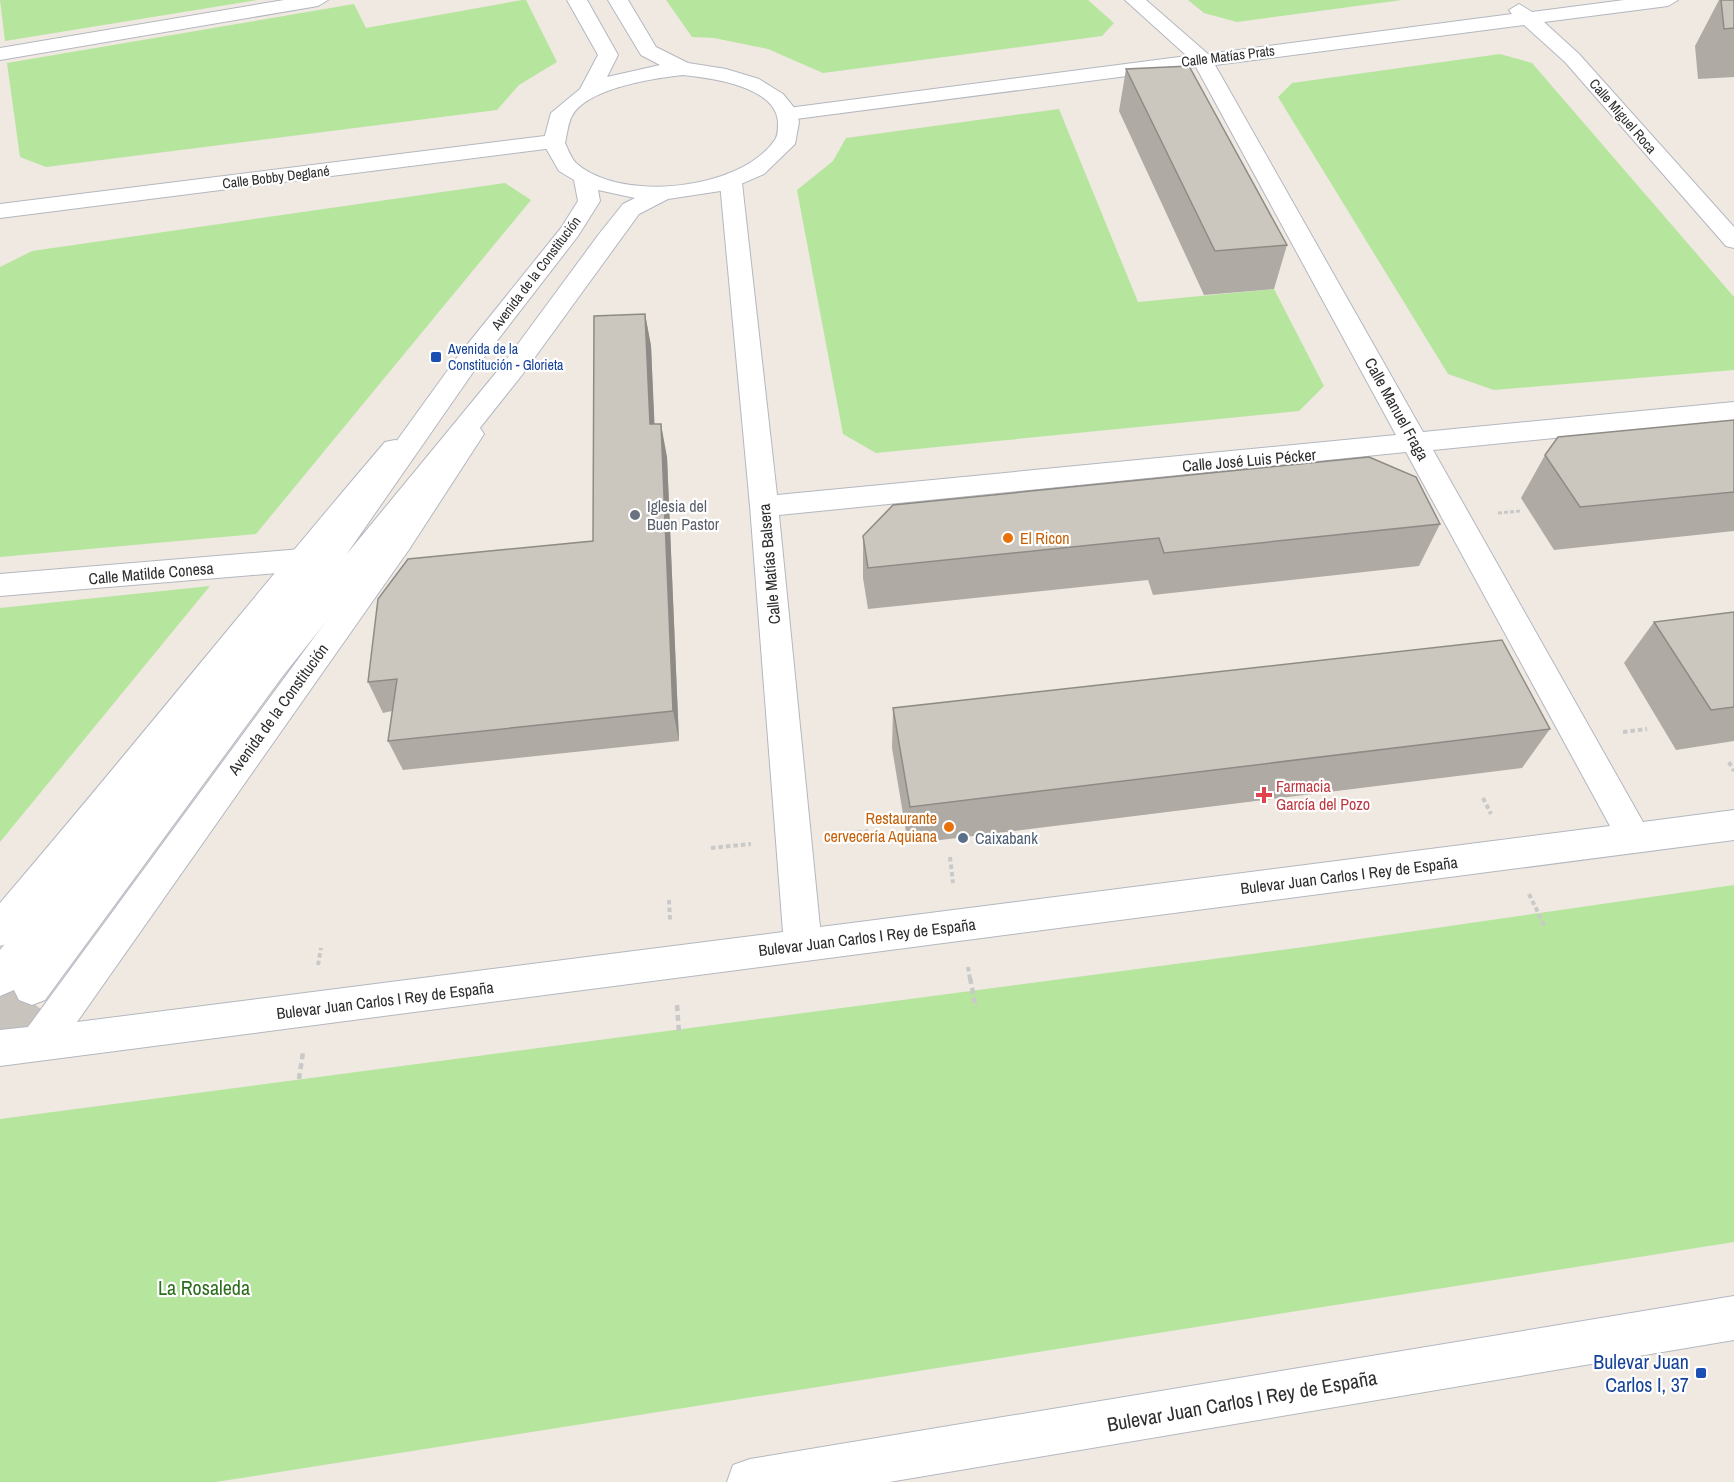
<svg xmlns="http://www.w3.org/2000/svg" width="1734" height="1482" viewBox="0 0 1734 1482" font-family="'Archivo Narrow',sans-serif">
<style>
.green{fill:#b6e59e}
.lines{fill:none;stroke-linecap:round;stroke-linejoin:round}
.tertiary-tunnel{stroke:#c8c4bd;stroke-width:42;stroke-dasharray:42 21;stroke-linecap:butt}
.pedestrian-casing{stroke:#b4b7c1;stroke-width:2}
.minor-casing{stroke:#b4b7c1;stroke-width:2}
.tertiary-casing{stroke:#b4b7c1;stroke-width:2}
.path-far2{stroke:#c9c9c9;stroke-width:3;stroke-dasharray:4 2;stroke-linecap:butt}
.path-far1{stroke:#c9c9c9;stroke-width:4;stroke-dasharray:4.5 3;stroke-linecap:butt}
.path{stroke:#c9c9c9;stroke-width:4.5;stroke-dasharray:6 4;stroke-linecap:butt}
.pedestrian{fill:#fff;fill-rule:evenodd}
.minor{fill:#fff;fill-rule:evenodd}
.tertiary{fill:#fff;fill-rule:evenodd}
.wall{fill:#afaba4}
.shaded-wall{fill:#8e8b86}
.building{fill:#cbc7bf;stroke:#8e8b86;stroke-width:1.5}
.transit-dot{fill:#1a4fb4;stroke:#fff;stroke-width:2}
.worship-dot{fill:#6b7280;stroke:#fff;stroke-width:2}
.food-dot{fill:#e8710a;stroke:#fff;stroke-width:2}
.health-dot{fill:#e0444e;stroke:#fff;stroke-width:2}
.service-dot{fill:#5c6f8a;stroke:#fff;stroke-width:2}
.labels{text-anchor:middle;stroke-width:4.5;stroke-linejoin:round;paint-order:stroke}
.far-street-label{font-size:14px;fill:#2e2e2e;stroke:#fff}
.far-transit-label{font-size:14px;fill:#164399;stroke:#fff;text-anchor:start}
.street-label{font-size:16px;fill:#2e2e2e;stroke:#fff}
.worship-label{font-size:16px;fill:#5b616d;stroke:#fff;text-anchor:start}
.food-label{font-size:16px;fill:#c56008;stroke:#fff;text-anchor:start}
.health-label{font-size:16px;fill:#be3a42;stroke:#fff;text-anchor:start}
.service-label{font-size:16px;fill:#4e5e75;stroke:#fff;text-anchor:start}
.near-park-label{font-size:20px;fill:#2c6e1b;stroke:#fff}
.near-transit-label{font-size:20px;fill:#164399;stroke:#fff;text-anchor:end}
.near-street-label{font-size:20px;fill:#2e2e2e;stroke:#fff}
</style>
<rect width="100%" height="100%" fill="#efe9e1"/>
<path class="green" d="M 0,0 L 257,0 L 5,41 Z
M 522,0 L 526,0 L 557,62 L 519,85 L 497,110 L 46,167 L 20,157 L 7,63 L 354,4 L 366,28 Z
M 666,0 L 1088,0 L 1114,23 L 1102,36 L 823,73 L 768,49 L 714,38 L 692,37 Z
M 1188,0 L 1402,0 L 1237,22 L 1204,13 Z
M 1500,54 L 1532,63 L 1734,297 L 1734,370 L 1494,390 L 1448,374 L 1278,97 L 1292,83 Z
M 1059,109 L 1138,302 L 1274,289 L 1324,386 L 1299,411 L 876,453 L 843,434 L 797,190 L 833,161 L 846,138 Z
M 505,183 L 531,200 L 256,534 L 0,557 L 0,267 L 32,251 Z
M 210,586 L 0,842 L 0,608 Z
M 1734,885 L 1734,1242 L 216,1482 L 0,1482 L 0,1119 L 1304,947 Z"/>
<g class="lines">
<path class="tertiary-tunnel" d="M 0,1031 L 32,988"/>
<defs>
<path id="pedestrian" d="M 284,0 L 328,0 L 318,6 L 0,60 L 0,48 Z
M 301,549 L 311,552 L 316,560 L 311,568 L 301,571 L 0,596 L 0,574 Z"/>
<path id="minor" d="M 1125,0 L 1146,0 L 1208,54 L 1512,14 L 1509,10 L 1519,4 L 1532,12 L 1624,0 L 1678,0 L 1668,6 L 1544,22 L 1579,54 L 1734,227 L 1734,248 L 1726,246 L 1565,62 L 1524,25 L 1215,65 L 1423,432 L 1734,402 L 1734,420 L 1433,450 L 1643,822 L 1734,810 L 1734,840 L 0,1066 L 0,1030 L 28,1027 L 390,534 L 460,428 L 470,425 L 480,428 L 484,434 L 410,548 L 77,1022 L 783,932 L 750,506 L 720,183 L 723,178 L 739,178 L 742,183 L 777,495 L 1396,435 L 1196,67 L 788,120 L 781,118 L 777,114 L 781,110 L 788,108 L 1187,56 ZM 1406,452 L 1610,826 L 820,927 L 779,515 Z
M 553,135 L 561,137 L 564,142 L 561,147 L 0,218 L 0,204 Z
M 395,440 L 405,442 L 409,449 L 405,456 C 272,616 145,781 13,942 L 0,946 L 0,903 C 130,751 255,594 385,442 Z
M 1734,1296 L 1734,1340 L 889,1482 L 727,1482 L 733,1465 L 750,1459 Z"/>
<path id="tertiary" d="M 567,0 L 587,0 L 618,55 L 607,77 L 660,65 L 641,55 L 608,0 L 628,0 L 656,47 L 688,63 L 726,69 L 759,79 L 783,94 L 796,110 L 799,122 L 795,144 L 764,174 L 727,190 L 668,199 L 639,214 L 522,375 L 282,677 L 45,1000 L 32,1005 L 19,1000 L 14,990 L 0,996 L 0,950 L 318,550 L 458,356 L 561,228 L 578,201 L 574,180 L 559,171 L 543,143 L 551,113 L 580,89 L 598,55 ZM 683,75 C 710,78 777,86 778,123 C 778,129 778,137 774,141 C 740,190 621,203 576,163 C 571,158 568,149 565,143 C 567,135 568,123 572,116 C 587,88 655,78 683,75 ZM 598,190 L 635,198 L 623,204 L 599,234 L 504,363 L 346,555 L 476,368 L 578,236 L 600,201 Z"/>
</defs>
<use href="#pedestrian" class="pedestrian-casing"/>
<use href="#minor" class="minor-casing"/>
<use href="#tertiary" class="tertiary-casing"/>
<path class="path-far2" d="M 1498,513 L 1520,511"/>
<path class="path-far1" d="M 1623,732 L 1647,729
M 1729,762 L 1734,771
M 1483,798 L 1491,814
M 835,835 L 868,831
M 711,848 L 751,844
M 950,857 L 953,883
M 1529,894 L 1545,927
M 669,900 L 670,920
M 318,965 L 321,948
M 968,967 L 970,979"/>
<path class="path" d="M 970,978 L 976,1008
M 677,1005 L 679,1033
M 299,1079 L 303,1052"/>
<use href="#pedestrian" class="pedestrian"/>
<use href="#minor" class="minor"/>
<use href="#tertiary" class="tertiary"/>
</g>
<path class="wall" d="M 1719,0 L 1734,0 L 1734,77 L 1698,79 L 1695,46 Z
M 1126,69 L 1287,245 L 1274,289 L 1204,295 L 1119,111 Z
M 645,314 L 651,346 L 654,424 L 667,457 L 679,741 L 403,770 L 388,741 L 392,711 L 383,713 L 368,682 L 593,541 Z
M 1734,420 L 1734,531 L 1554,550 L 1521,498 L 1545,455 Z
M 1440,524 L 1419,566 L 1153,595 L 1148,580 L 868,609 L 863,578 L 863,536 Z
M 1734,612 L 1734,741 L 1676,750 L 1624,663 L 1654,622 Z
M 893,708 L 1550,729 L 1522,768 L 908,844 L 892,748 Z"/>
<path class="shaded-wall" d="M 645,314 L 651,346 L 656,457 L 650,424 Z
M 661,424 L 667,457 L 679,741 L 673,711 Z"/>
<path class="building" d="M 1721,0 L 1734,0 L 1734,28 L 1724,29 Z
M 1189,66 L 1287,245 L 1215,251 L 1126,69 Z
M 645,314 L 650,424 L 661,424 L 673,711 L 388,741 L 397,679 L 368,682 L 378,599 L 408,559 L 593,541 L 594,316 Z
M 1734,420 L 1734,492 L 1580,507 L 1545,455 L 1558,437 Z
M 1369,457 L 1416,477 L 1440,524 L 1164,553 L 1159,538 L 868,568 L 863,536 L 893,505 Z
M 1734,612 L 1734,707 L 1711,710 L 1654,622 Z
M 1502,640 L 1550,729 L 910,807 L 893,708 Z"/>
<g class="transit-dot">
<rect x="430" y="351" width="12" height="12" rx="3"/>
<rect x="1695" y="1367" width="12" height="12" rx="3"/>
</g>
<circle class="worship-dot" cx="635" cy="515" r="6"/>
<g class="food-dot">
<circle cx="1008" cy="538" r="6"/>
<circle cx="949" cy="827" r="6"/>
</g>
<path class="health-dot" d="M1261 786h6v6h6v6h-6v6h-6v-6h-6v-6h6z"/>
<circle class="service-dot" cx="963" cy="838" r="6"/>
<g class="labels">
<g class="far-street-label">
<text transform="translate(1228 56) rotate(-7)" y="5">Calle Matías Prats</text>
<text transform="translate(1623 116) rotate(49)" y="5">Calle Miguel Roca</text>
<text transform="translate(276 177) rotate(-7)" y="5">Calle Bobby Deglané</text>
<text transform="translate(536 273) rotate(-53)" y="5">Avenida de la Constitución</text>
</g>
<g class="far-transit-label">
<text x="448" y="354">Avenida de la<tspan x="448" dy="16">Constitución - Glorieta</tspan></text>
</g>
<g class="street-label">
<text transform="translate(1397 409) rotate(61)" y="6">Calle Manuel Fraga</text>
<text transform="translate(1249 460) rotate(-5)" y="6">Calle José Luis Pécker</text>
<text transform="translate(769 564) rotate(-95)" y="6">Calle Matías Balsera</text>
<text transform="translate(151 573) rotate(-5)" y="6">Calle Matilde Conesa</text>
<text transform="translate(278 709) rotate(-54)" y="6">Avenida de la Constitución</text>
<text transform="translate(1349 875) rotate(-7)" y="6">Bulevar Juan Carlos I Rey de España</text>
<text transform="translate(867 937) rotate(-7)" y="6">Bulevar Juan Carlos I Rey de España</text>
<text transform="translate(385 1000) rotate(-7)" y="6">Bulevar Juan Carlos I Rey de España</text>
</g>
<g class="worship-label">
<text x="647" y="512">Iglesia del<tspan x="647" dy="18">Buen Pastor</tspan></text>
</g>
<g class="food-label">
<text x="1020" y="544">El Ricon</text>
<text x="937" y="824" text-anchor="end">Restaurante<tspan x="937" dy="18">cervecería Aquiana</tspan></text>
</g>
<g class="health-label">
<text x="1276" y="792">Farmacia<tspan x="1276" dy="18">García del Pozo</tspan></text>
</g>
<g class="service-label">
<text x="975" y="844">Caixabank</text>
</g>
<g class="near-park-label">
<text x="204" y="1295">La Rosaleda</text>
</g>
<g class="near-transit-label">
<text x="1689" y="1369">Bulevar Juan<tspan x="1689" dy="23">Carlos I, 37</tspan></text>
</g>
<g class="near-street-label">
<text transform="translate(1242 1401) rotate(-10)" y="7">Bulevar Juan Carlos I Rey de España</text>
</g>
</g>
</svg>
